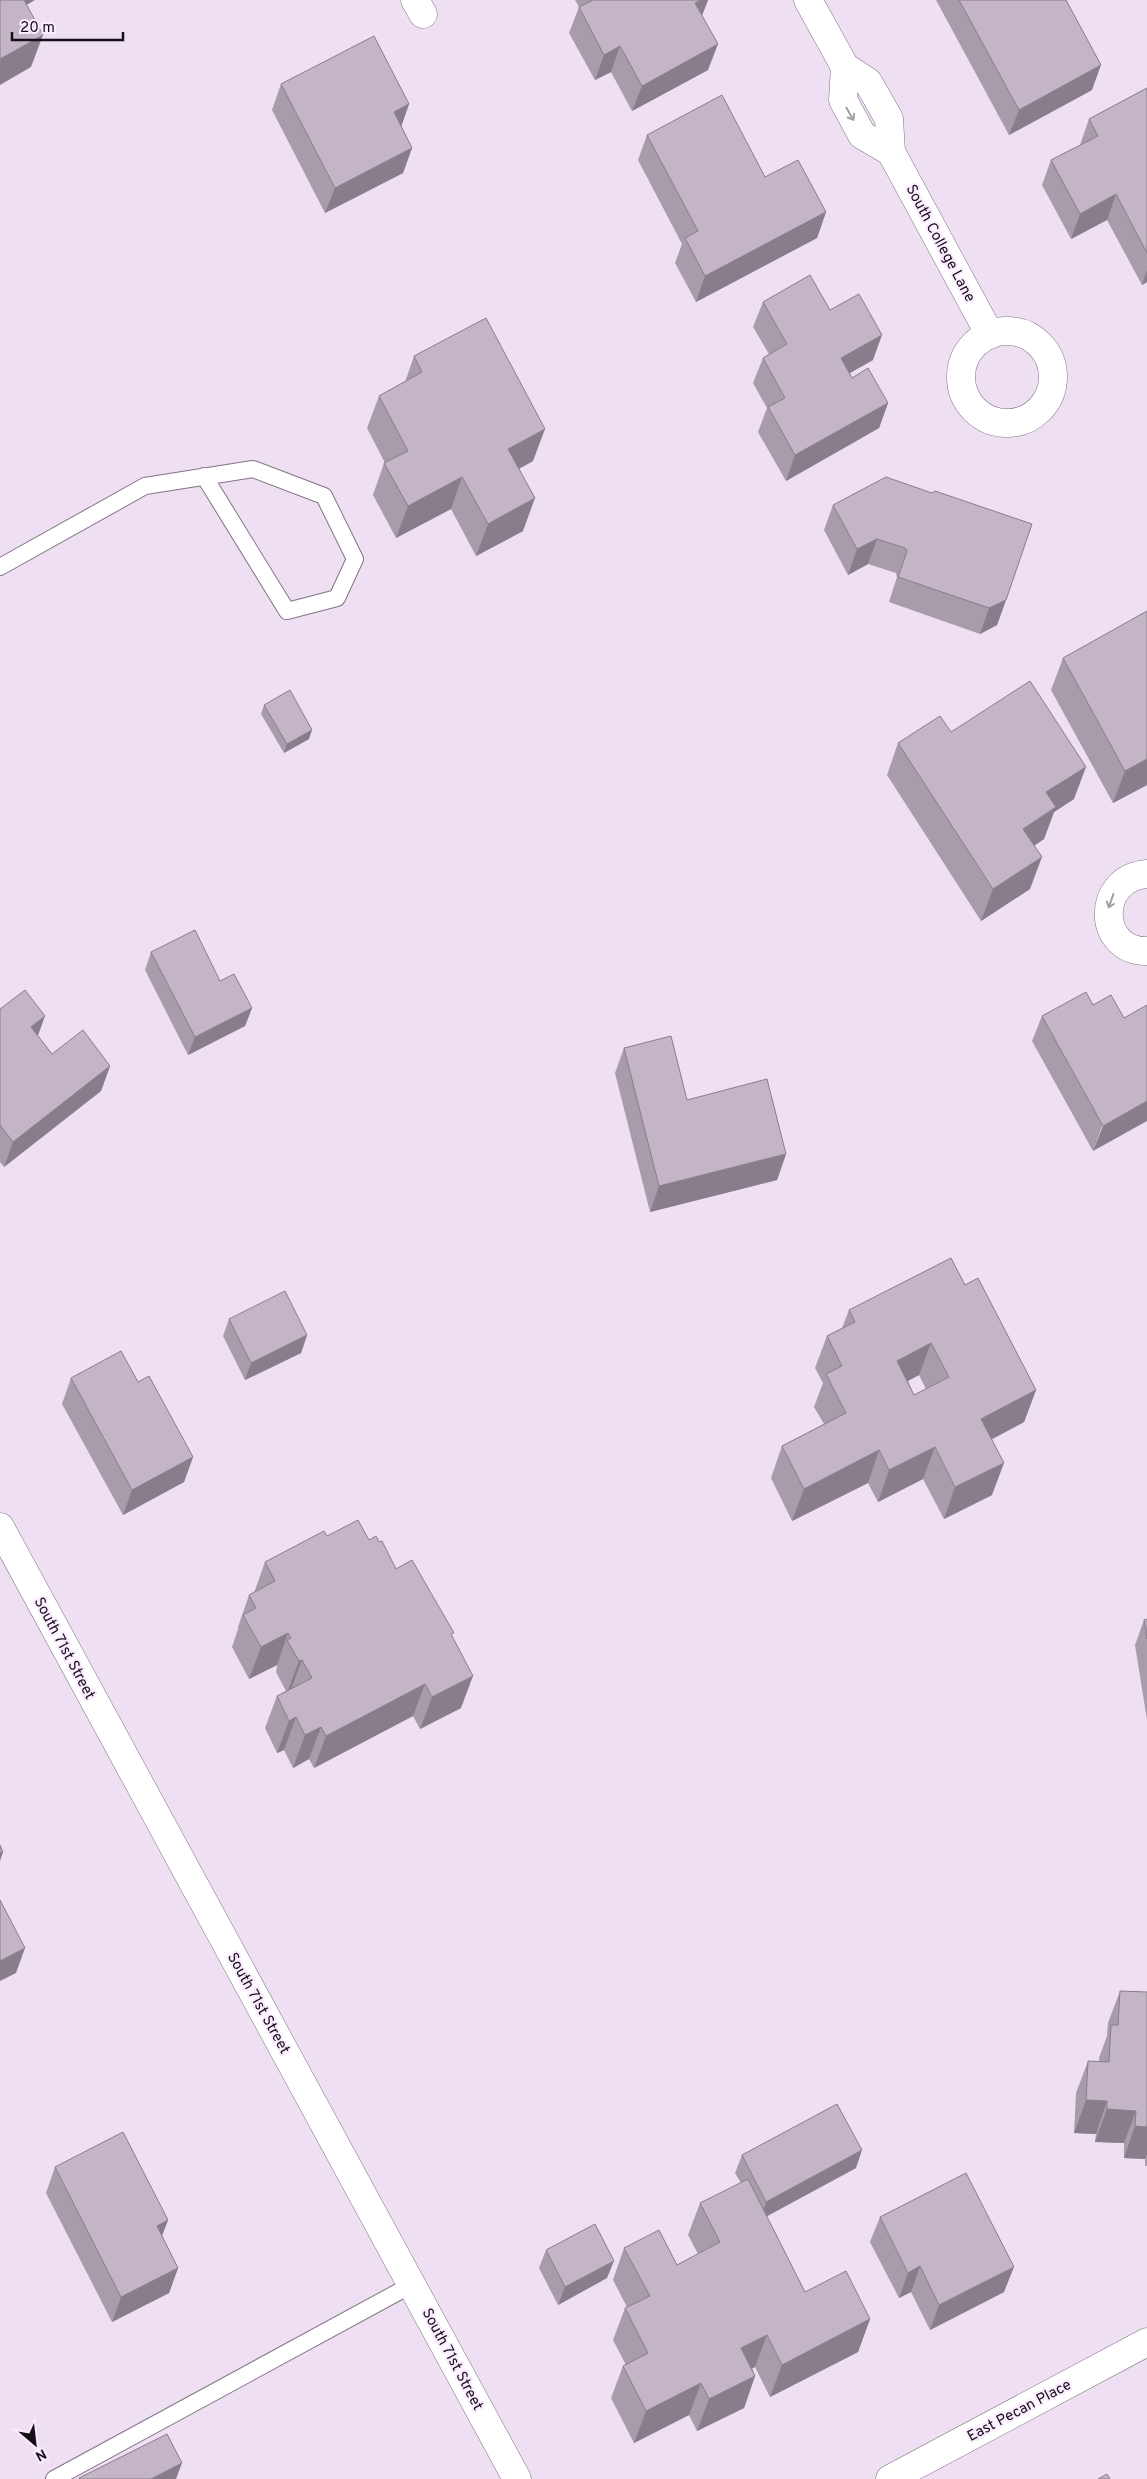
<svg xmlns="http://www.w3.org/2000/svg" width="1147" height="2479" viewBox="0 0 1147 2479" font-family="Overpass,sans-serif">
<style>
.lines{fill:none;stroke-linecap:round;stroke-linejoin:round}
.service-casing{stroke:#827485;stroke-width:18}
.minor-casing{stroke:#827485;stroke-width:29}
.service{stroke:#fff;stroke-width:16}
.minor{stroke:#fff;stroke-width:28}
.wall{fill:#a89baa;fill-rule:evenodd}
.shaded-wall{fill:#887e8b}
.building{fill:#c3b4c6;stroke:#887e8b;fill-rule:evenodd}
.oneway{stroke:#a19fa2}
.labels{text-anchor:middle;stroke-width:4.5;stroke-linejoin:round;paint-order:stroke}
.street-label{font-size:15px;fill:#151017;stroke:#fcecff}
</style>
<rect width="100%" height="100%" fill="#eedff2"/>
<g class="lines">
<defs>
<path id="service" d="M 0,567 L 145,486 L 253,469 L 324,496 L 355,559 L 337,598 L 287,611 L 204,476
M 54,2479 L 413,2284"/>
<path id="minor" d="M 415,0 L 423,14
M 808,0 L 845,67 L 868,82 L 889,119 L 891,152 L 862,135 L 843,100 L 845,67
M 891,152 L 990,335
M961 377a46 46 0 1 1 92 0a46 46 0 1 1-92 0Z
M 1147,874 C 1095,878 1097,952 1147,951
M 0,1527 L 517,2479
M 890,2479 L 1147,2342"/>
</defs>
<use href="#service" class="service-casing"/>
<use href="#minor" class="minor-casing"/>
<use href="#service" class="service"/>
<use href="#minor" class="minor"/>
</g>
<path class="wall" d="M 575,0 L 708,0 L 702,16 L 708,70 L 632,111 L 611,72 L 595,80 L 569,33 L 579,7 Z
M 936,0 L 1066,0 L 1092,90 L 1009,135 Z
M 281,84 L 409,104 L 401,126 L 412,148 L 403,173 L 325,213 L 272,110 Z
M 1147,88 L 1147,282 L 1142,285 L 1107,220 L 1071,239 L 1042,185 L 1051,160 L 1080,145 L 1089,119 Z
M 647,135 L 765,177 L 826,212 L 817,238 L 696,302 L 675,263 L 682,244 L 638,160 Z
M 763,302 L 830,310 L 873,360 L 850,373 L 852,378 L 888,403 L 879,428 L 786,481 L 758,432 L 767,408 L 753,383 L 763,358 L 769,354 L 753,327 Z
M 414,356 L 533,461 L 519,469 L 523,531 L 476,556 L 451,509 L 396,538 L 373,495 L 384,463 L 385,463 L 367,428 L 379,396 L 405,382 Z
M 833,505 L 1006,600 L 997,625 L 980,634 L 889,602 L 897,577 L 896,573 L 868,564 L 848,575 L 824,530 Z
M 1063,658 L 1147,785 L 1113,803 L 1051,690 Z
M 264,705 L 309,739 L 284,753 L 261,714 Z
M 951,732 L 1074,799 L 1054,812 L 1044,839 L 1034,846 L 1030,889 L 981,921 L 887,775 L 898,743 Z
M 151,952 L 220,981 L 252,1008 L 245,1026 L 188,1055 L 145,970 Z
M 1093,1005 L 1124,1018 L 1147,1005 L 1093,1151 L 1032,1041 L 1042,1016 Z
M 0,1009 L 38,1036 L 52,1054 L 110,1066 L 101,1091 L 4,1167 L 0,1162 Z
M 624,1048 L 687,1100 L 786,1154 L 777,1180 L 650,1212 L 615,1073 Z
M 965,1285 L 1036,1390 L 1024,1422 L 992,1439 L 992,1495 L 944,1519 L 923,1479 L 878,1502 L 868,1483 L 792,1521 L 771,1478 L 782,1446 L 824,1424 L 814,1407 L 823,1383 L 815,1368 L 827,1336 L 842,1328 L 849,1310 ZM 919,1375 L 926,1389 L 914,1395 L 908,1381 Z
M 229,1319 L 307,1335 L 301,1353 L 245,1380 L 223,1336 Z
M 71,1378 L 138,1382 L 193,1457 L 184,1482 L 123,1515 L 62,1404 Z
M 327,1536 L 369,1540 L 379,1542 L 396,1569 L 452,1637 L 461,1708 L 420,1729 L 413,1716 L 314,1768 L 309,1759 L 293,1768 L 284,1750 L 277,1753 L 265,1728 L 277,1696 L 286,1691 L 276,1672 L 277,1667 L 277,1665 L 249,1679 L 232,1647 L 238,1629 L 238,1627 L 249,1595 L 254,1593 L 265,1562 Z
M 1147,1619 L 1147,1720 L 1135,1645 L 1144,1620 Z
M 1120,1991 L 1147,1992 L 1147,2166 L 1145,2166 L 1145,2159 L 1124,2158 L 1124,2143 L 1095,2142 L 1096,2134 L 1074,2133 L 1076,2093 L 1088,2061 L 1099,2061 L 1099,2058 L 1107,2036 L 1108,2023 Z
M 742,2155 L 856,2168 L 766,2216 L 805,2292 L 870,2319 L 858,2352 L 770,2397 L 755,2367 L 752,2368 L 755,2376 L 744,2408 L 697,2431 L 689,2415 L 634,2443 L 611,2398 L 623,2366 L 626,2365 L 613,2340 L 625,2308 L 627,2307 L 613,2280 L 624,2248 L 677,2265 L 698,2254 L 688,2235 L 700,2203 L 741,2183 L 735,2173 Z
M 55,2167 L 168,2220 L 162,2236 L 178,2268 L 169,2293 L 112,2322 L 46,2193 Z
M 880,2217 L 1004,2292 L 930,2330 L 911,2292 L 899,2298 L 870,2242 Z
M 546,2250 L 607,2278 L 558,2305 L 539,2268 Z"/>
<path class="shaded-wall" d="M 10,0 L 35,0 L 4,18 Z
M 701,0 L 708,0 L 700,20 L 695,3 Z
M 43,35 L 31,67 L 0,85 L 0,59 Z
M 718,44 L 708,70 L 632,111 L 642,86 Z
M 620,46 L 611,72 L 595,80 L 604,55 Z
M 1101,65 L 1092,90 L 1009,135 L 1019,110 Z
M 409,104 L 400,130 L 394,112 Z
M 412,148 L 403,173 L 325,213 L 335,188 Z
M 1116,194 L 1107,220 L 1071,239 L 1080,214 Z
M 826,212 L 817,238 L 696,302 L 705,276 Z
M 1147,270 L 1147,282 L 1142,285 Z
M 882,335 L 873,360 L 832,383 L 841,358 Z
M 888,403 L 879,428 L 786,481 L 795,455 Z
M 545,429 L 533,461 L 496,481 L 508,449 Z
M 462,477 L 451,509 L 396,538 L 408,506 Z
M 535,498 L 523,531 L 476,556 L 488,524 Z
M 877,539 L 868,564 L 848,575 L 857,549 Z
M 1006,600 L 997,625 L 980,634 L 989,608 Z
M 312,730 L 309,739 L 284,753 L 287,744 Z
M 1147,759 L 1147,785 L 1113,803 L 1125,771 Z
M 1086,767 L 1074,799 L 1054,812 L 1044,839 L 1011,861 L 1023,829 L 1046,792 Z
M 1042,857 L 1030,889 L 981,921 L 993,889 Z
M 252,1008 L 245,1026 L 188,1055 L 195,1037 Z
M 45,1016 L 36,1041 L 31,1027 Z
M 110,1066 L 101,1091 L 4,1167 L 13,1142 Z
M 1147,1101 L 1147,1121 L 1093,1151 L 1103,1126 Z
M 786,1154 L 777,1180 L 650,1212 L 659,1186 Z
M 307,1335 L 301,1353 L 245,1380 L 251,1363 Z
M 931,1343 L 919,1375 L 885,1393 L 897,1361 Z
M 1036,1390 L 1024,1422 L 970,1451 L 981,1419 Z
M 935,1447 L 923,1479 L 878,1502 L 889,1470 Z
M 879,1450 L 868,1483 L 792,1521 L 804,1489 Z
M 193,1457 L 184,1482 L 123,1515 L 132,1490 Z
M 1004,1463 L 992,1495 L 944,1519 L 955,1487 Z
M 288,1633 L 277,1665 L 249,1679 L 261,1647 Z
M 302,1660 L 290,1692 L 287,1693 L 299,1661 Z
M 473,1676 L 461,1708 L 420,1729 L 432,1697 Z
M 425,1684 L 413,1716 L 314,1768 L 326,1736 Z
M 296,1717 L 284,1750 L 277,1753 L 289,1721 Z
M 321,1727 L 309,1759 L 293,1768 L 305,1735 Z
M 3,1852 L 0,1861 L 0,1853 Z
M 25,1948 L 16,1973 L 0,1981 L 0,1961 Z
M 1086,2100 L 1107,2101 L 1096,2134 L 1074,2133 Z
M 1107,2109 L 1136,2111 L 1124,2143 L 1095,2142 Z
M 1135,2126 L 1147,2127 L 1147,2154 L 1145,2159 L 1124,2158 Z
M 862,2150 L 856,2168 L 760,2220 L 766,2202 Z
M 168,2220 L 158,2246 L 157,2226 Z
M 614,2261 L 607,2278 L 558,2305 L 565,2287 Z
M 920,2266 L 911,2292 L 899,2298 L 908,2273 Z
M 1014,2267 L 1004,2292 L 930,2330 L 939,2305 Z
M 178,2268 L 169,2293 L 112,2322 L 121,2297 Z
M 870,2319 L 858,2352 L 770,2397 L 782,2365 Z
M 767,2335 L 755,2367 L 729,2380 L 741,2348 Z
M 755,2376 L 744,2408 L 697,2431 L 709,2399 Z
M 701,2383 L 689,2415 L 634,2443 L 646,2411 Z
M 182,2463 L 176,2479 L 151,2479 Z"/>
<path class="building" d="M 0,0 L 24,0 L 43,35 L 0,59 Z
M 593,0 L 701,0 L 695,3 L 718,44 L 642,86 L 620,46 L 604,55 L 579,7 Z
M 959,0 L 1066,0 L 1101,65 L 1019,110 Z
M 374,36 L 409,104 L 394,112 L 412,148 L 335,188 L 281,84 Z
M 1147,88 L 1147,253 L 1116,194 L 1080,214 L 1051,160 L 1098,136 L 1089,119 Z
M 722,95 L 765,177 L 798,160 L 826,212 L 705,276 L 685,238 L 698,231 L 647,135 Z
M 810,275 L 830,310 L 859,294 L 882,335 L 841,358 L 852,378 L 868,368 L 888,403 L 795,455 L 768,407 L 785,398 L 763,358 L 787,344 L 763,302 Z
M 486,318 L 545,429 L 508,449 L 535,498 L 488,524 L 462,477 L 408,506 L 384,463 L 408,451 L 379,396 L 422,372 L 414,356 Z
M 886,477 L 932,493 L 935,491 L 1032,524 L 1006,600 L 989,608 L 898,577 L 907,551 L 905,548 L 877,539 L 857,549 L 833,505 Z
M 1147,611 L 1147,759 L 1125,771 L 1063,658 Z
M 1030,681 L 1086,767 L 1046,792 L 1056,807 L 1023,829 L 1042,857 L 993,889 L 898,743 L 940,716 L 951,732 Z
M 290,690 L 312,730 L 287,744 L 264,705 Z
M 195,930 L 220,981 L 234,974 L 252,1008 L 195,1037 L 151,952 Z
M 25,990 L 45,1016 L 31,1027 L 52,1054 L 83,1030 L 110,1066 L 13,1142 L 0,1125 L 0,1009 Z
M 1086,992 L 1093,1005 L 1111,995 L 1124,1018 L 1147,1005 L 1147,1101 L 1103,1126 L 1042,1016 Z
M 671,1036 L 687,1100 L 767,1079 L 786,1154 L 659,1186 L 624,1048 Z
M 951,1258 L 965,1285 L 978,1278 L 1036,1390 L 981,1419 L 1004,1463 L 955,1487 L 935,1447 L 889,1470 L 879,1450 L 804,1489 L 782,1446 L 846,1413 L 826,1374 L 842,1366 L 827,1336 L 855,1322 L 849,1310 ZM 931,1343 L 949,1377 L 914,1395 L 897,1361 Z
M 285,1291 L 307,1335 L 251,1363 L 229,1319 Z
M 121,1351 L 138,1382 L 149,1376 L 193,1457 L 132,1490 L 71,1378 Z
M 358,1520 L 369,1540 L 376,1536 L 379,1542 L 382,1541 L 396,1569 L 412,1560 L 454,1633 L 451,1634 L 473,1676 L 432,1697 L 425,1684 L 326,1736 L 321,1727 L 305,1735 L 296,1717 L 289,1721 L 277,1696 L 312,1678 L 302,1660 L 299,1661 L 287,1640 L 291,1638 L 288,1633 L 261,1647 L 243,1615 L 256,1608 L 249,1595 L 275,1581 L 265,1562 L 324,1531 L 327,1536 Z
M 1147,1619 L 1147,1639 L 1144,1620 Z
M 0,1845 L 3,1852 L 0,1853 Z
M 0,1900 L 25,1948 L 0,1961 Z
M 1120,1991 L 1147,1992 L 1147,2127 L 1135,2126 L 1136,2111 L 1107,2109 L 1107,2101 L 1086,2100 L 1088,2061 L 1109,2062 L 1111,2025 L 1118,2025 Z
M 837,2104 L 862,2150 L 766,2202 L 742,2155 Z
M 123,2132 L 168,2220 L 157,2226 L 178,2268 L 121,2297 L 55,2167 Z
M 966,2173 L 1014,2267 L 939,2305 L 920,2266 L 908,2273 L 880,2217 Z
M 748,2179 L 805,2292 L 846,2271 L 870,2319 L 782,2365 L 767,2335 L 741,2348 L 755,2376 L 709,2399 L 701,2383 L 646,2411 L 623,2366 L 648,2353 L 625,2308 L 650,2296 L 624,2248 L 659,2230 L 677,2265 L 720,2242 L 700,2203 Z
M 595,2224 L 614,2261 L 565,2287 L 546,2250 Z
M 167,2434 L 182,2463 L 151,2479 L 80,2479 L 79,2478 Z
M 1107,2474 L 1110,2479 L 1098,2479 Z"/>
<defs><path id="oneway-shaft" d="M-6 0H5M1.5-3L5.5 0L1.5 3" fill="none" stroke-width="1.6" stroke-linecap="round" stroke-linejoin="round" transform="scale(1.25)"/></defs>
<g class="oneway">
<use href="#oneway-shaft" transform="translate(850 114) rotate(60)"/>
<use href="#oneway-shaft" transform="translate(1111 901) rotate(109)"/>
</g>
<g class="labels">
<g class="street-label">
<text transform="translate(941 243) rotate(62)" y="5">South College Lane</text>
<text transform="translate(65 1648) rotate(62)" y="5">South 71st Street</text>
<text transform="translate(259 2003) rotate(61)" y="5">South 71st Street</text>
<text transform="translate(453 2359) rotate(62)" y="5">South 71st Street</text>
<text transform="translate(1019 2410) rotate(-28)" y="5">East Pecan Place</text>
</g>
</g>
<g transform="translate(35 2444) rotate(152)" stroke="#fcecff" stroke-width="4" paint-order="stroke">
<path d="M0-4L9 19L0 12L-9 19Z" fill="#151017"/>
<text y="-8" font-size="14" font-weight="bold" text-anchor="middle" fill="#151017">N</text>
</g>
<path d="M12 32v8h111v-8" fill="none" stroke="#151017" stroke-width="2.5"/>
<text x="20" y="32" font-size="15" fill="#151017" stroke="#fcecff" stroke-width="4" paint-order="stroke">20 m</text>
</svg>
